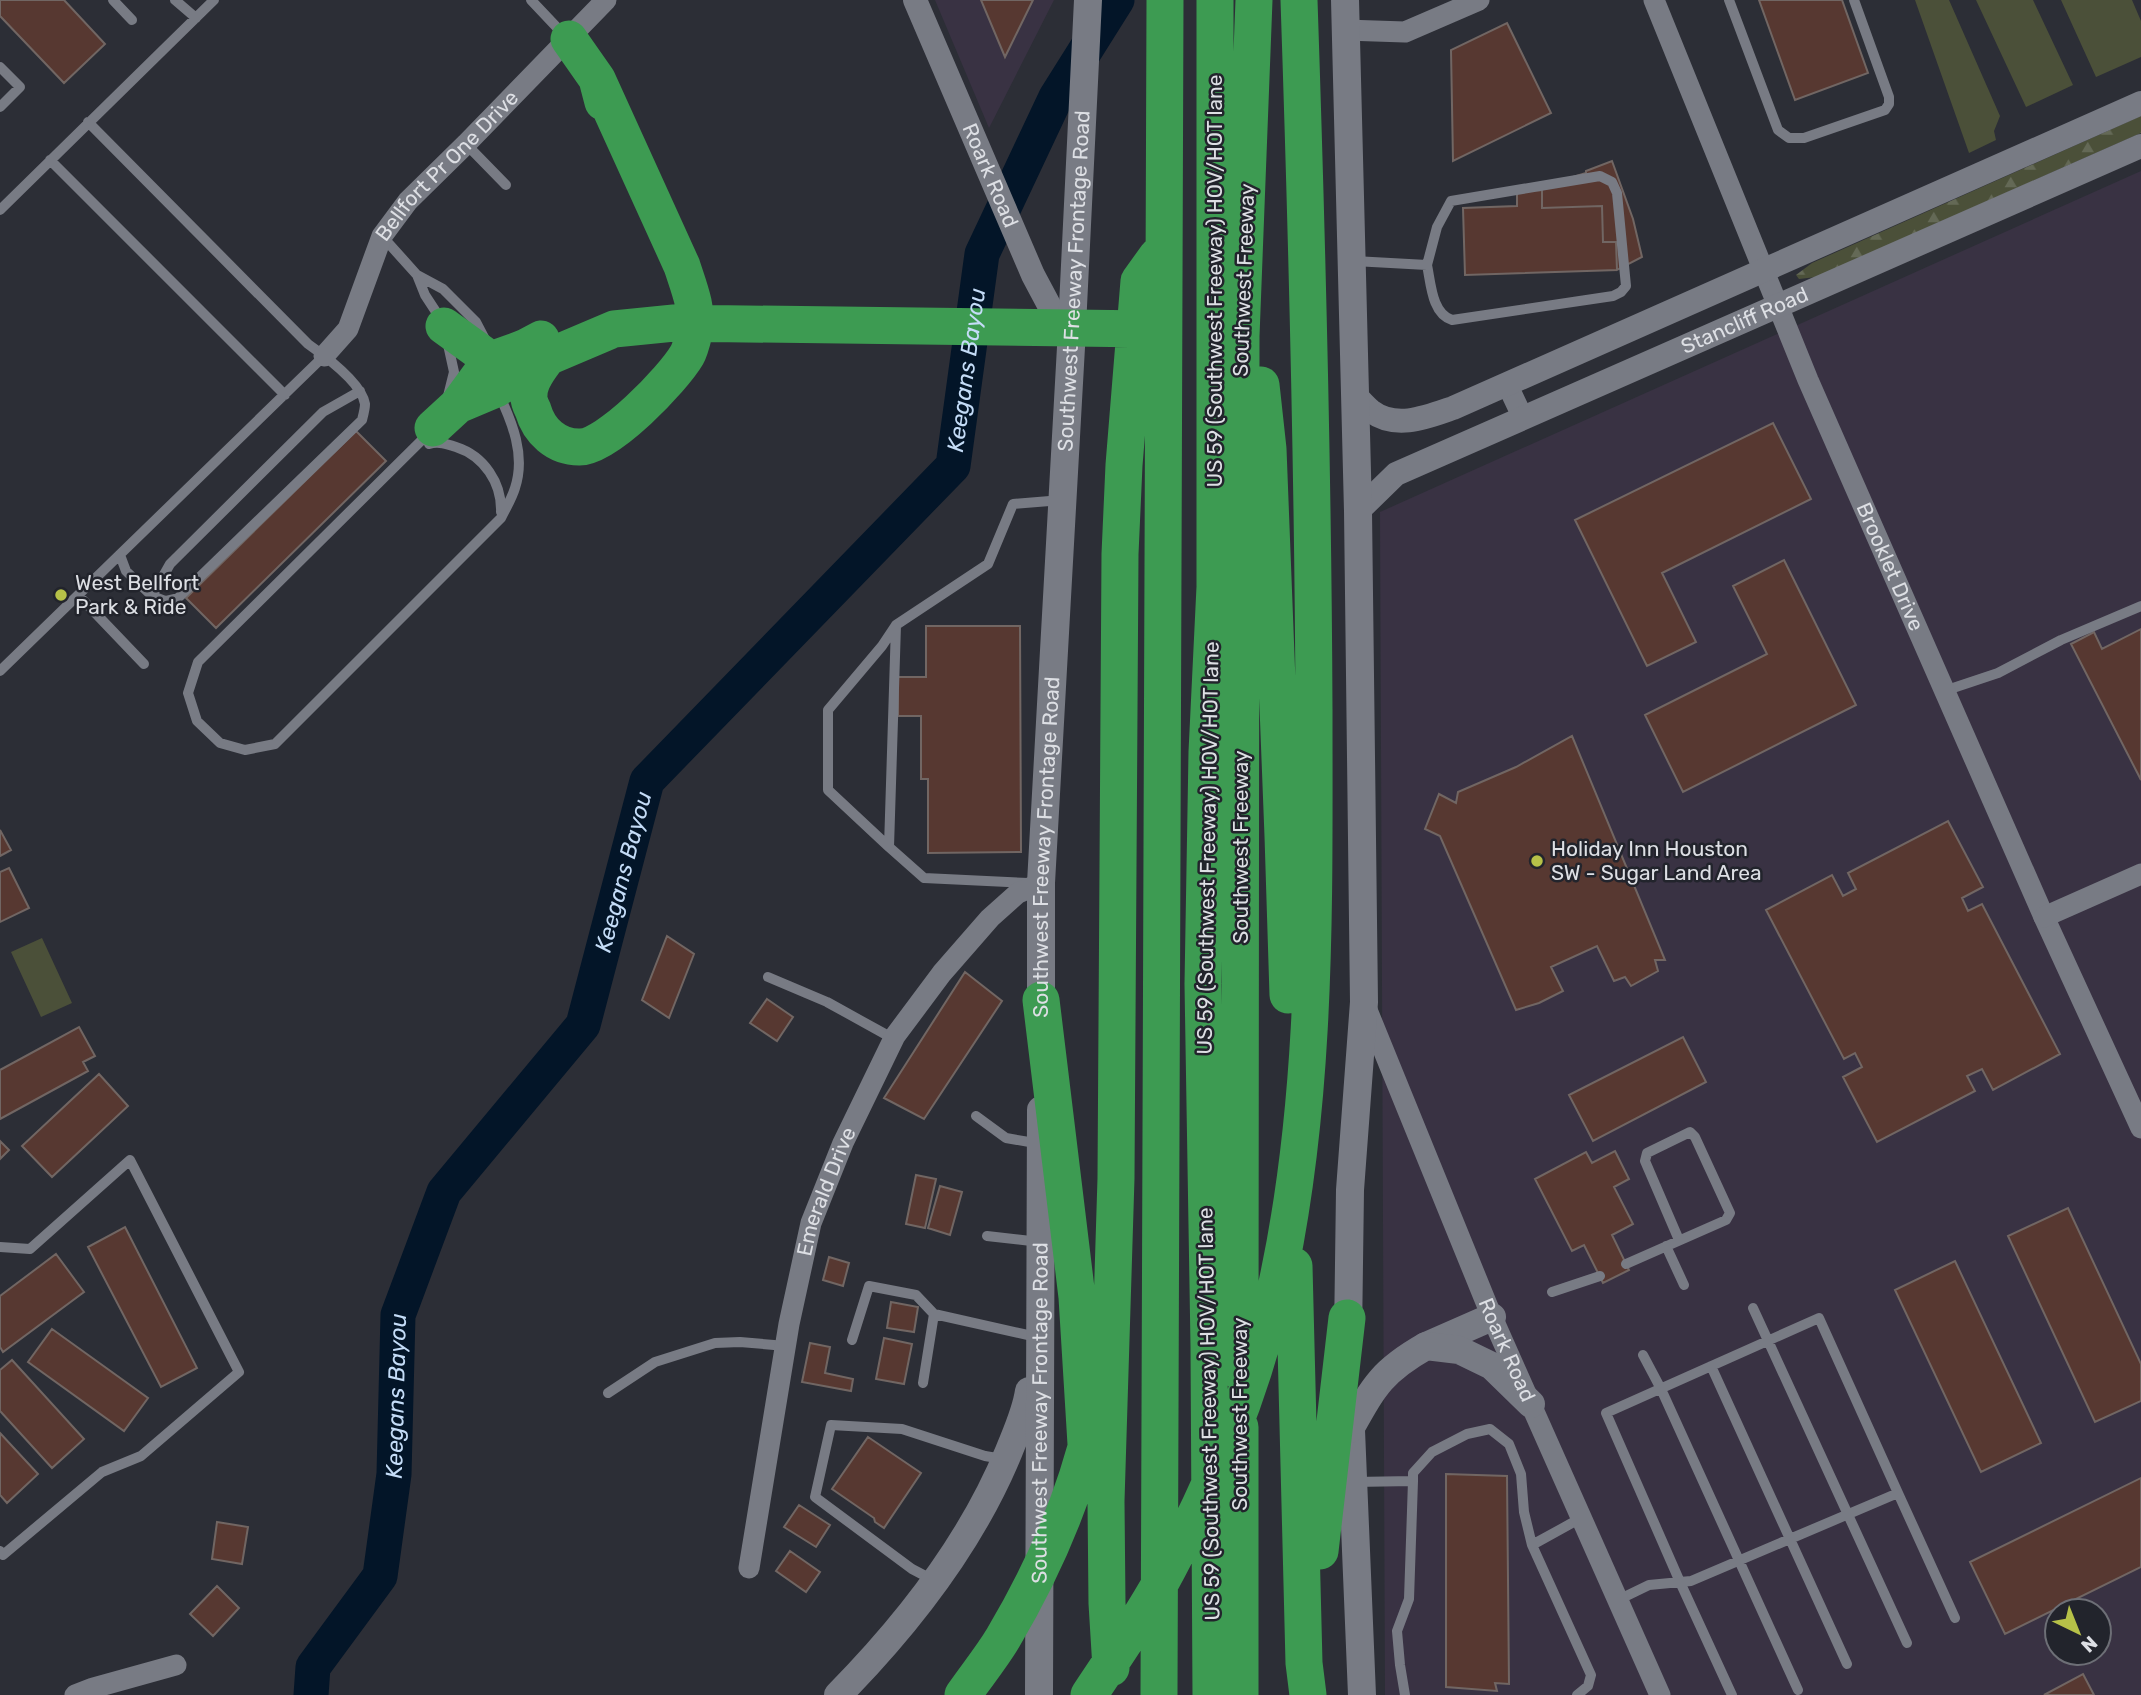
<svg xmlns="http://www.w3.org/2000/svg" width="2141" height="1695" viewBox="0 0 2141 1695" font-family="Rubik,sans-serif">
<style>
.commercial{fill:#393243;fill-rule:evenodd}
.green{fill:#4b5039}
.forest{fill:url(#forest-firs)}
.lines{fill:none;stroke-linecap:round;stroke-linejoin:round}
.river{stroke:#031528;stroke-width:35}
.building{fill:#573831;stroke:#716663;stroke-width:2}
.service{stroke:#787b84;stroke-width:10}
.minor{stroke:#787b84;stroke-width:21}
.tertiary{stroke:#787b84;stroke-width:24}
.secondary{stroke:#787b84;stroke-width:28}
.motorway{stroke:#3d9b52;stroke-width:37}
.poi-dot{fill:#b6c148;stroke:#22242c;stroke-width:2.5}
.labels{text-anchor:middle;stroke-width:5;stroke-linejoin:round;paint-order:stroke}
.street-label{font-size:21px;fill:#dddfe4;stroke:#22242c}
.poi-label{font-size:21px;fill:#dddfe4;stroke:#22242c;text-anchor:start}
.water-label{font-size:23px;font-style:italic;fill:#c4dcf7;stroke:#22242c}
</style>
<defs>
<pattern id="forest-firs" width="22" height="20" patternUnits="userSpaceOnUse" patternTransform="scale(1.75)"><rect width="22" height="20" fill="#4b5039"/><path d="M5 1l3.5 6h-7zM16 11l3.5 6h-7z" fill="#646956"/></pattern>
</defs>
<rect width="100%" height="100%" fill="#2c2e36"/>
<path class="commercial" d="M 935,0 L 1054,0 L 989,128 Z
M 2141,171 L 2141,1695 L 1385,1695 L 1380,512 ZM 2057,1611 L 2099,1611 L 2099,1653 L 2057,1653 Z"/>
<path class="green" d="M 1915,0 L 1949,0 L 2000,116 L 1994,131 L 1996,140 L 1969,153 Z
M 1976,0 L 2033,0 L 2073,85 L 2026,107 Z
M 2061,0 L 2132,0 L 2141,21 L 2141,57 L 2096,77 Z
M 42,938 L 72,1003 L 41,1017 L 11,952 Z"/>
<path class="forest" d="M 2141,116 L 2141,133 L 1816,277 L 1799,279 L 1796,275 L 1812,263 Z"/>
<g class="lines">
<path class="river" id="s1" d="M 311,1695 L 313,1667 L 380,1576 L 394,1474 L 398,1315 L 444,1192 L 583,1025 L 647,781 L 953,466 L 982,254 L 1056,97 L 1117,0"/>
</g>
<path class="building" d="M 0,0 L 64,0 L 105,44 L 64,83 L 0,16 Z
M 981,0 L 1033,0 L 1005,57 Z
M 1759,0 L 1842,0 L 1868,73 L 1795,100 Z
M 1507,23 L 1551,113 L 1453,161 L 1451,50 Z
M 1612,161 L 1633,219 L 1642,257 L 1617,270 L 1616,242 L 1603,242 L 1602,206 L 1542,208 L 1542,190 L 1550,184 L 1586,173 L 1586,171 Z
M 1542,190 L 1542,208 L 1602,206 L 1603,242 L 1616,242 L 1617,270 L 1465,275 L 1463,208 L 1517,206 L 1517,191 Z
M 1773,423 L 1811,499 L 1662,573 L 1696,642 L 1647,666 L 1575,520 Z
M 356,431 L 386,461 L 216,628 L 186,598 Z
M 1784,560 L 1856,705 L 1683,792 L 1645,715 L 1767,654 L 1733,586 Z
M 926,626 L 1020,626 L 1021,852 L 928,853 L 928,779 L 921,779 L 921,716 L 898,716 L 898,677 L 926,677 Z
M 2141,629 L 2141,780 L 2071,644 L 2094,632 L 2102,649 Z
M 1572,736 L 1665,960 L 1655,960 L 1658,971 L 1631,986 L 1625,977 L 1614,981 L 1597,946 L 1551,967 L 1563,991 L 1539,1003 L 1516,1010 L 1440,836 L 1425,829 L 1439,794 L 1456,803 L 1458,792 L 1516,767 Z
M 1948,821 L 1983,887 L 1962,898 L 1968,911 L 1982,904 L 2060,1054 L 1993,1090 L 1982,1069 L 1967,1076 L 1975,1091 L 1877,1142 L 1843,1077 L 1862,1067 L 1855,1053 L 1844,1059 L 1766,910 L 1832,875 L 1843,896 L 1856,889 L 1848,873 Z
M 0,830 L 11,850 L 0,856 Z
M 9,868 L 29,908 L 0,922 L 0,872 Z
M 667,936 L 694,954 L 669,1018 L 642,1000 Z
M 965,972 L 1002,1001 L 924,1119 L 884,1098 Z
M 767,999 L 793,1017 L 777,1041 L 750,1023 Z
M 79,1027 L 95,1056 L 83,1062 L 88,1071 L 0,1119 L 0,1070 Z
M 1683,1037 L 1706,1082 L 1593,1141 L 1569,1095 Z
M 99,1074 L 128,1106 L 52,1177 L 22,1146 Z
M 0,1141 L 9,1150 L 0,1159 Z
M 1615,1151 L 1629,1179 L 1614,1187 L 1633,1224 L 1612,1235 L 1629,1270 L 1603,1283 L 1584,1245 L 1572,1251 L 1535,1179 L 1586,1152 L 1592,1163 Z
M 916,1175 L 936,1179 L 925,1228 L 906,1224 Z
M 940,1186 L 962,1192 L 950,1235 L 928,1228 Z
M 2068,1208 L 2141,1364 L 2141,1401 L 2095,1422 L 2008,1236 Z
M 125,1227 L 197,1368 L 161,1387 L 88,1247 Z
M 56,1254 L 84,1292 L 3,1352 L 0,1347 L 0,1296 Z
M 829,1257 L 849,1263 L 843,1286 L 823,1280 Z
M 1955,1261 L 2041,1443 L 1981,1472 L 1895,1290 Z
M 891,1302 L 918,1307 L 914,1332 L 887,1328 Z
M 52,1329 L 148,1398 L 124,1431 L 28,1362 Z
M 884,1338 L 912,1344 L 904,1384 L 876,1379 Z
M 810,1343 L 830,1347 L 825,1373 L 853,1379 L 851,1391 L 802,1382 Z
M 12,1360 L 84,1439 L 52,1468 L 0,1411 L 0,1370 Z
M 0,1433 L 38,1474 L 7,1503 L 0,1495 Z
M 868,1437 L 921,1473 L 884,1528 L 875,1522 L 874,1518 L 832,1489 Z
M 1446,1474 L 1507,1476 L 1509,1684 L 1495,1683 L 1497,1691 L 1446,1687 Z
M 2141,1478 L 2141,1567 L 2005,1634 L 1970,1562 Z
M 799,1505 L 830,1525 L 816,1547 L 784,1527 Z
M 217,1522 L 248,1527 L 242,1564 L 212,1559 Z
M 790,1551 L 820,1572 L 806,1592 L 776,1571 Z
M 217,1586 L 239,1608 L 213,1636 L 190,1614 Z
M 2083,1674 L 2094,1695 L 2044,1695 Z"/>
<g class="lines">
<path class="service" d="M 113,0 L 132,20
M 175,0 L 196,18
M 531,0 L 565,36
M 1729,0 L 1778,130 L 1789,138 L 1804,138 L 1885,110 L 1889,104 L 1889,97 L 1854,0
M 0,67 L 20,87 L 0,107
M 88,122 L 308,344 C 325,356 362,383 365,404 C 365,409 363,416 362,420 L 178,598 L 165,601 L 152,596 L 126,571 L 120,555
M 466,144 L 506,185
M 50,160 L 285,395
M 0,210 L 214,0
M 382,236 L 417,275 L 443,289 L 476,322 L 487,343
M 1354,261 L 1427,265 C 1431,284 1432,314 1452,320 L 1613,296 L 1621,292 L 1626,286 L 1617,193 L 1612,182 L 1600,176 L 1451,201 L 1437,227 L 1427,265
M 417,275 L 425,295 L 442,321
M 447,340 L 454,372 L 448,396
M 430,432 L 198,662 L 188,693 L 197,721 L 220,743 L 245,750 L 275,744 L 501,518 C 506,508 512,498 515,488 C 526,455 512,422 498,392
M 429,444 C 438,441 447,444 456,447 C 484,456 502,483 501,512
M 79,596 L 144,664
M 152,596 L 170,564 L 323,412 L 360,391
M 896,625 L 889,847 L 828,790 L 828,710 L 882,646 L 896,625 L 988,564 L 1013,504 L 1062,500
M 0,671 L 324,356
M 1944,691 L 1998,673 L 2061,640 L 2141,606
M 889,847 L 924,878 L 1028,883
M 768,977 L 827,1002 L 894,1039
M 976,1116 L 1006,1138 L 1041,1144
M 987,1236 L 1040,1242
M 1666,1246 L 1684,1285
M 0,1247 L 30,1249 L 130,1160 L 239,1372 L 141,1456 L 102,1472 L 3,1555 L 0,1551
M 1626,1264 L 1726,1220 L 1730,1213 L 1695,1137 L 1690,1132 L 1647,1153 L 1645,1161 L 1679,1240
M 1552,1292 L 1600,1276
M 1753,1308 L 1907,1643
M 852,1340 L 869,1286 L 916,1295 L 934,1314 L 1037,1337
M 1643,1355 L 1661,1389 L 1798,1690
M 1711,1366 L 1847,1664
M 923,1383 L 934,1314
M 608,1393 L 655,1362 L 715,1343 L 740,1342 L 786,1346
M 1354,1482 L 1413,1481 L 1413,1473 L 1432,1452 L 1467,1434 L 1490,1429 L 1509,1444 L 1521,1474 L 1524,1512 L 1532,1545
M 1898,1493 L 1955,1618
M 935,1581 L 912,1569 L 815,1497 L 831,1425 L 902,1429 L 985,1456 L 1003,1459
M 1618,1600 L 1649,1585 L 1691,1581 L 1898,1493 L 1819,1318 L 1606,1413 L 1680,1582 L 1732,1695
M 1405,1695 L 1400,1665 L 1397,1631 L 1409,1599 L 1413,1481
M 1577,1695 L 1588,1686 L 1591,1675 L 1532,1545 L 1581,1518"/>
<g class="minor">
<path id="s2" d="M 1654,0 L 1808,380 L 2044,917 L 2141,1128"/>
<path d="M 1345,30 L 1405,32 L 1479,0"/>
<path id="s3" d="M 324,356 L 348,329 L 382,236 L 408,201 L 466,144 L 606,0"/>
<path d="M 1507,384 L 1523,418"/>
<path d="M 2044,917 L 2141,874"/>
<path id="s4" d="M 1365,1005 L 1492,1317 L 1660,1695"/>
<path id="s5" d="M 749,1568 L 789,1324 L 811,1223 L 843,1143 L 895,1036 L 942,973 L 990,918 L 1018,893 L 1041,883"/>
<path d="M 75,1695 L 93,1688 L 176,1665"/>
</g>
<g class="tertiary">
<path id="s6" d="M 915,0 L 1033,275 L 1066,337"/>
<path d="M 1355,395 C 1360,400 1365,406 1371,411 C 1396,430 1427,417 1453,408 L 2141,103"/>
<path id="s7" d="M 1358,511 L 1396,474 L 2141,146"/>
</g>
<g class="secondary">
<path d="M 1345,0 L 1358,511 L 1364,1002 L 1350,1190 L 1348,1337"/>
<path id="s8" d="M 1041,1020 L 1041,883 L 1071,347 L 1088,0"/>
<path d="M 1426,1346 L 1492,1317"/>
<path d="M 1350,1406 L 1362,1695"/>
<path d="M 1350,1429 C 1374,1386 1382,1371 1426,1346 L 1459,1350 L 1492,1366 L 1531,1404"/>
<path d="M 838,1695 C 908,1624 971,1544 1009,1451 C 1017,1431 1026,1412 1029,1391"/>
<path id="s9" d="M 1039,1695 L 1041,1110"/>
</g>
<path class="motorway" d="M 569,39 L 597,79 L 603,102
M 444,326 L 491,360
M 548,357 C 540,367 529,381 529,395 C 528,399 531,406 533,410 C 539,431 556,447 579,447 C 607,448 673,379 687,355 C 691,348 693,337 695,329 C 698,309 688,285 682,266 L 597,79
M 1261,385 L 1268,449 L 1283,836 L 1288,995
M 458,405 L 496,389 L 548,357 L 614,329 L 674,323 L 1149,329 L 1160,333
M 433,428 L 458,405 L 491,360 L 524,348 L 541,339
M 1041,1000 L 1077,1297 L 1086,1444
M 1294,1266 L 1304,1663 L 1308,1695
M 1240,1372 L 1241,336 L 1254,0
M 1320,1551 L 1347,1318
M 1111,1668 L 1107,1603 L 1106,1501 L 1116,1178 L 1120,554 L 1124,465 L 1139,281 L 1157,256
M 963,1695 C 976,1676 991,1658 1003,1638 C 1044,1569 1075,1498 1093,1420
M 1089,1695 C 1116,1654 1145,1613 1168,1569 C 1213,1485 1251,1393 1273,1301 C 1318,1108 1314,905 1314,709 C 1313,472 1307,236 1299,0
M 1159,1695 L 1165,0
M 1211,1695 L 1209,1346 L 1203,984 L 1207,752 L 1215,587 L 1215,0
M 1240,1695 L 1240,1427"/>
</g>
<g class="poi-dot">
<circle cx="61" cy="595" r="7"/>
<circle cx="1537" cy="861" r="7"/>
</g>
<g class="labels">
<g class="street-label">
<text dy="7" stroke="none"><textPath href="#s3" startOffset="231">Bellfort Pr One Drive</textPath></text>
<text dy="7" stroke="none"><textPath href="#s6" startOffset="191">Roark Road</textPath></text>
<text transform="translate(1244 280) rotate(-88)" y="7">Southwest Freeway</text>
<text dy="7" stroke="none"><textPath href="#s8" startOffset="740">Southwest Freeway Frontage Road</textPath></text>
<text transform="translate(1215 281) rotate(-90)" y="7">US 59 (Southwest Freeway) HOV/HOT lane</text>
<text dy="7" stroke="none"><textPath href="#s7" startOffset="434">Stancliff Road</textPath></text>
<text dy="7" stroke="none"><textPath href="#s2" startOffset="614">Brooklet Drive</textPath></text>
<text dy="7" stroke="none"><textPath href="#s8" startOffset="173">Southwest Freeway Frontage Road</textPath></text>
<text transform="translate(1241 847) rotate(-90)" y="7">Southwest Freeway</text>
<text transform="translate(1208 848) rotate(-89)" y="7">US 59 (Southwest Freeway) HOV/HOT lane</text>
<text dy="7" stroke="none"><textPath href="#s5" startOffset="385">Emerald Drive</textPath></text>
<text dy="7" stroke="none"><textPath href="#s4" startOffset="373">Roark Road</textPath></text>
<text dy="7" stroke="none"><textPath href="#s9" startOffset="282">Southwest Freeway Frontage Road</textPath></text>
<text transform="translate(1209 1414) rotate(-91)" y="7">US 59 (Southwest Freeway) HOV/HOT lane</text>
<text transform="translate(1240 1414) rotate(-90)" y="7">Southwest Freeway</text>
</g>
<g class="poi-label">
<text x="75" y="590">West Bellfort<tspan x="75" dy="24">Park &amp; Ride</tspan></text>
<text x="1551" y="856">Holiday Inn Houston<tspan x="1551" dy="24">SW - Sugar Land Area</tspan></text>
</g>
<g class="water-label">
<text dy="8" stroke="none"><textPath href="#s1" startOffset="1540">Keegans Bayou</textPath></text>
<text dy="8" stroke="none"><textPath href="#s1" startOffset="910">Keegans Bayou</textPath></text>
<text dy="8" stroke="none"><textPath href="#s1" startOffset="322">Keegans Bayou</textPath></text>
</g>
</g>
<g transform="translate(2078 1632) rotate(137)"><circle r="33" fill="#22242c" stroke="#6d6f76" stroke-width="2"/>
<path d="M0-5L12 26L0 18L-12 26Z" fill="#b6c148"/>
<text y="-10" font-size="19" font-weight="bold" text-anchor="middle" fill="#dddfe4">N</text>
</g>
</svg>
